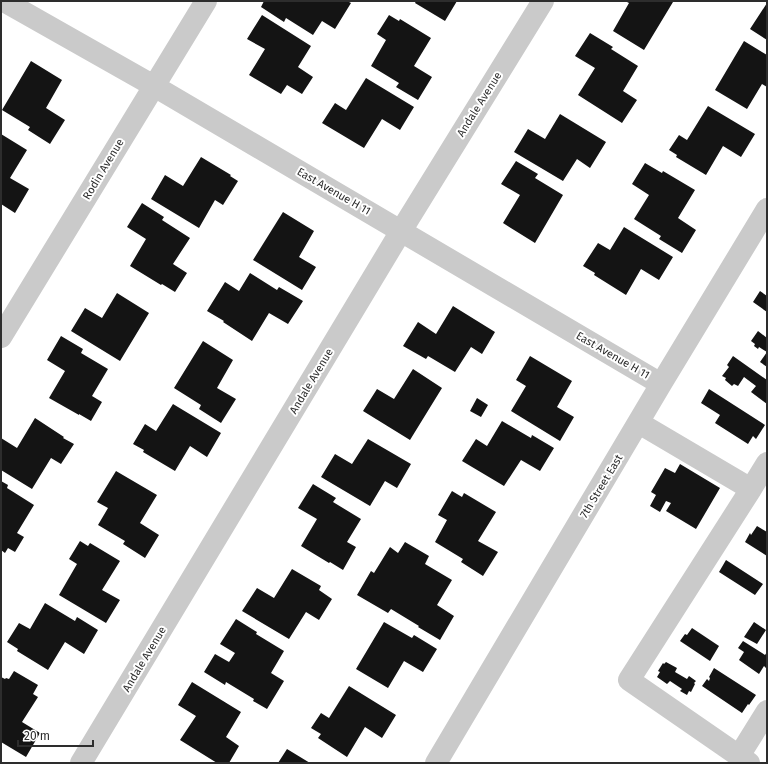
<svg xmlns="http://www.w3.org/2000/svg" width="768" height="764" viewBox="0 0 768 764" font-family="'Fira Sans',sans-serif">
<style>
.building{fill:#141414}
.lines{fill:none;stroke-linecap:round;stroke-linejoin:round}
.minor{stroke:#cacaca;stroke-width:22}
.labels{text-anchor:middle;stroke-width:4;stroke-linejoin:round;paint-order:stroke}
.street-label{font-size:11px;fill:#2d2d2d;stroke:#fff}
</style>
<rect width="100%" height="100%" fill="#fff"/>
<path class="building" d="M 264,1 L 347,1 L 351,3 L 335,29 L 322,21 L 313,35 L 286,18 L 284,22 L 261,7 Z
M 416,1 L 457,1 L 445,21 L 415,3 Z
M 625,1 L 671,1 L 673,2 L 644,50 L 613,31 L 629,3 Z
M 767,3 L 767,40 L 750,29 Z
M 262,15 L 311,46 L 298,67 L 313,77 L 302,94 L 287,85 L 281,94 L 249,75 L 265,49 L 247,39 Z
M 389,15 L 399,21 L 400,19 L 431,38 L 414,66 L 432,77 L 418,100 L 396,87 L 399,83 L 371,66 L 386,40 L 377,34 Z
M 590,33 L 613,47 L 611,49 L 638,66 L 623,91 L 637,100 L 622,123 L 578,95 L 595,68 L 575,56 Z
M 744,41 L 767,55 L 767,87 L 762,84 L 747,109 L 715,90 Z
M 31,61 L 62,80 L 46,108 L 65,120 L 50,144 L 28,130 L 30,127 L 2,110 Z
M 366,78 L 414,107 L 400,130 L 382,119 L 364,148 L 322,123 L 335,103 L 346,110 Z
M 708,106 L 755,134 L 741,157 L 723,146 L 706,175 L 676,157 L 677,155 L 669,150 L 679,135 L 687,140 Z
M 560,114 L 606,142 L 590,168 L 577,159 L 563,181 L 514,152 L 528,129 L 545,139 Z
M 1,134 L 27,150 L 10,178 L 29,189 L 15,213 L 1,204 Z
M 201,157 L 231,175 L 230,176 L 238,181 L 223,205 L 215,200 L 199,228 L 151,199 L 165,175 L 183,186 Z
M 516,161 L 538,174 L 535,178 L 563,195 L 535,243 L 503,223 L 520,195 L 501,184 Z
M 645,163 L 662,173 L 663,171 L 695,190 L 678,218 L 696,230 L 682,253 L 659,239 L 661,236 L 634,219 L 649,195 L 632,184 Z
M 142,203 L 164,217 L 162,220 L 190,238 L 173,264 L 187,273 L 175,292 L 162,284 L 161,285 L 130,266 L 146,239 L 127,227 Z
M 283,212 L 314,231 L 299,257 L 316,267 L 302,290 L 253,260 Z
M 624,227 L 673,257 L 659,280 L 641,269 L 626,295 L 594,275 L 595,273 L 583,266 L 598,243 L 610,250 Z
M 250,273 L 277,290 L 279,287 L 303,301 L 288,324 L 269,313 L 252,341 L 223,322 L 224,321 L 207,311 L 225,282 L 239,291 Z
M 760,291 L 767,296 L 767,312 L 753,302 Z
M 117,293 L 149,313 L 120,361 L 71,331 L 85,308 L 102,318 Z
M 453,306 L 495,332 L 482,354 L 471,347 L 455,372 L 428,356 L 426,359 L 403,346 L 418,322 L 436,334 Z
M 758,331 L 767,338 L 767,367 L 760,362 L 767,352 L 759,347 L 758,349 L 754,346 L 755,344 L 751,341 Z
M 61,336 L 83,349 L 81,353 L 108,369 L 92,396 L 102,402 L 91,421 L 79,414 L 79,415 L 49,398 L 65,371 L 47,360 Z
M 203,341 L 233,360 L 217,388 L 236,399 L 221,423 L 199,409 L 201,405 L 174,388 Z
M 530,356 L 572,381 L 557,407 L 574,417 L 560,441 L 511,411 L 526,386 L 516,380 Z
M 733,356 L 767,380 L 767,404 L 751,392 L 756,386 L 744,377 L 738,386 L 734,384 L 732,386 L 725,380 L 726,378 L 722,376 L 729,367 L 727,365 Z
M 413,369 L 442,388 L 410,440 L 363,411 L 377,389 L 394,399 Z
M 709,389 L 765,425 L 756,439 L 753,436 L 748,444 L 715,423 L 720,415 L 701,403 Z
M 477,398 L 488,405 L 481,417 L 470,411 Z
M 173,404 L 221,433 L 207,457 L 190,446 L 175,471 L 143,452 L 144,450 L 133,444 L 145,424 L 156,431 Z
M 35,418 L 64,437 L 63,438 L 74,444 L 61,464 L 51,458 L 32,489 L 1,470 L 1,438 L 17,448 Z
M 502,421 L 531,438 L 532,435 L 554,448 L 540,471 L 521,460 L 504,486 L 462,461 L 476,439 L 487,446 Z
M 368,439 L 411,464 L 397,488 L 385,481 L 370,506 L 321,477 L 335,454 L 352,464 Z
M 680,464 L 720,488 L 696,529 L 666,511 L 671,503 L 666,501 L 660,512 L 650,506 L 656,495 L 651,492 L 665,468 L 675,473 Z
M 116,471 L 157,495 L 140,523 L 159,535 L 145,558 L 123,544 L 125,541 L 98,525 L 108,508 L 97,502 Z
M 1,481 L 8,485 L 7,488 L 34,505 L 17,533 L 24,537 L 15,552 L 8,548 L 5,553 L 1,550 Z
M 313,484 L 336,498 L 333,502 L 361,519 L 347,542 L 356,547 L 343,570 L 330,562 L 329,563 L 301,546 L 317,519 L 298,508 Z
M 452,491 L 462,497 L 464,493 L 496,512 L 478,541 L 498,552 L 483,576 L 461,562 L 463,559 L 435,542 L 447,520 L 438,515 Z
M 757,526 L 767,532 L 767,556 L 745,542 L 750,533 L 751,535 Z
M 80,541 L 88,546 L 90,543 L 120,561 L 102,590 L 120,600 L 106,623 L 59,595 L 77,564 L 69,559 Z
M 405,542 L 429,556 L 425,564 L 452,580 L 437,605 L 454,616 L 440,640 L 418,627 L 419,626 L 391,609 L 388,613 L 357,595 L 371,571 L 374,573 L 390,547 L 398,553 Z
M 726,560 L 763,584 L 755,595 L 719,572 Z
M 292,569 L 321,586 L 319,590 L 332,599 L 319,620 L 306,612 L 289,639 L 242,611 L 257,588 L 274,598 Z
M 45,603 L 75,621 L 77,617 L 98,630 L 84,654 L 65,642 L 48,670 L 17,651 L 18,649 L 7,642 L 19,623 L 30,629 Z
M 236,619 L 257,632 L 256,634 L 284,651 L 271,673 L 284,681 L 267,709 L 253,701 L 254,699 L 226,682 L 225,685 L 204,672 L 215,654 L 229,662 L 235,653 L 220,644 Z
M 384,622 L 412,638 L 414,635 L 437,649 L 423,672 L 404,661 L 388,688 L 356,669 Z
M 754,622 L 766,630 L 757,644 L 744,637 Z
M 692,628 L 719,646 L 710,661 L 680,641 L 685,634 L 687,635 Z
M 743,641 L 765,655 L 767,652 L 767,669 L 764,666 L 759,674 L 739,660 L 744,652 L 738,648 Z
M 666,662 L 677,668 L 675,672 L 687,679 L 689,676 L 696,681 L 694,683 L 695,684 L 691,692 L 689,691 L 687,695 L 680,691 L 682,689 L 670,681 L 667,684 L 657,677 L 660,672 L 658,671 L 663,663 L 664,664 Z
M 714,668 L 756,695 L 749,705 L 748,704 L 742,713 L 702,686 L 707,679 L 709,681 L 710,678 L 709,677 Z
M 14,671 L 38,685 L 33,694 L 38,697 L 22,722 L 40,733 L 26,757 L 1,742 L 1,677 L 5,679 L 6,678 L 9,679 Z
M 192,682 L 241,712 L 226,737 L 239,746 L 229,763 L 217,763 L 180,740 L 196,716 L 178,705 Z
M 349,686 L 396,715 L 382,738 L 365,727 L 347,757 L 318,738 L 321,734 L 311,728 L 321,713 L 329,718 Z
M 287,749 L 310,763 L 278,763 Z"/>
<g class="lines">
<path class="minor" d="M 4,1 L 154,86 L 661,384
M 1,337 L 206,1
M 639,423 L 751,489 L 767,463
M 739,756 L 629,680 L 751,489
M 81,763 L 401,231 L 543,1
M 436,763 L 661,384 L 767,209
M 749,763 L 739,756 L 767,711"/>
</g>
<g class="labels">
<g class="street-label">
<text transform="translate(479 104) rotate(-58)" y="4">Andale Avenue</text>
<text transform="translate(103 169) rotate(-59)" y="4">Rodin Avenue</text>
<text transform="translate(334 191) rotate(30)" y="4">East Avenue H 11</text>
<text transform="translate(613 355) rotate(30)" y="4">East Avenue H 11</text>
<text transform="translate(311 381) rotate(-59)" y="4">Andale Avenue</text>
<text transform="translate(601 486) rotate(-59)" y="4">7th Street East</text>
<text transform="translate(144 659) rotate(-59)" y="4">Andale Avenue</text>
</g>
</g>
<rect width="768" height="764" fill="none" stroke="#2d2d2d" stroke-width="4"/>
<path d="M18 740v6h75v-6" fill="none" stroke="#2d2d2d" stroke-width="2"/>
<text x="24" y="740" font-size="12" fill="#2d2d2d" stroke="#ffffff" stroke-width="3" paint-order="stroke">20 m</text>
</svg>
